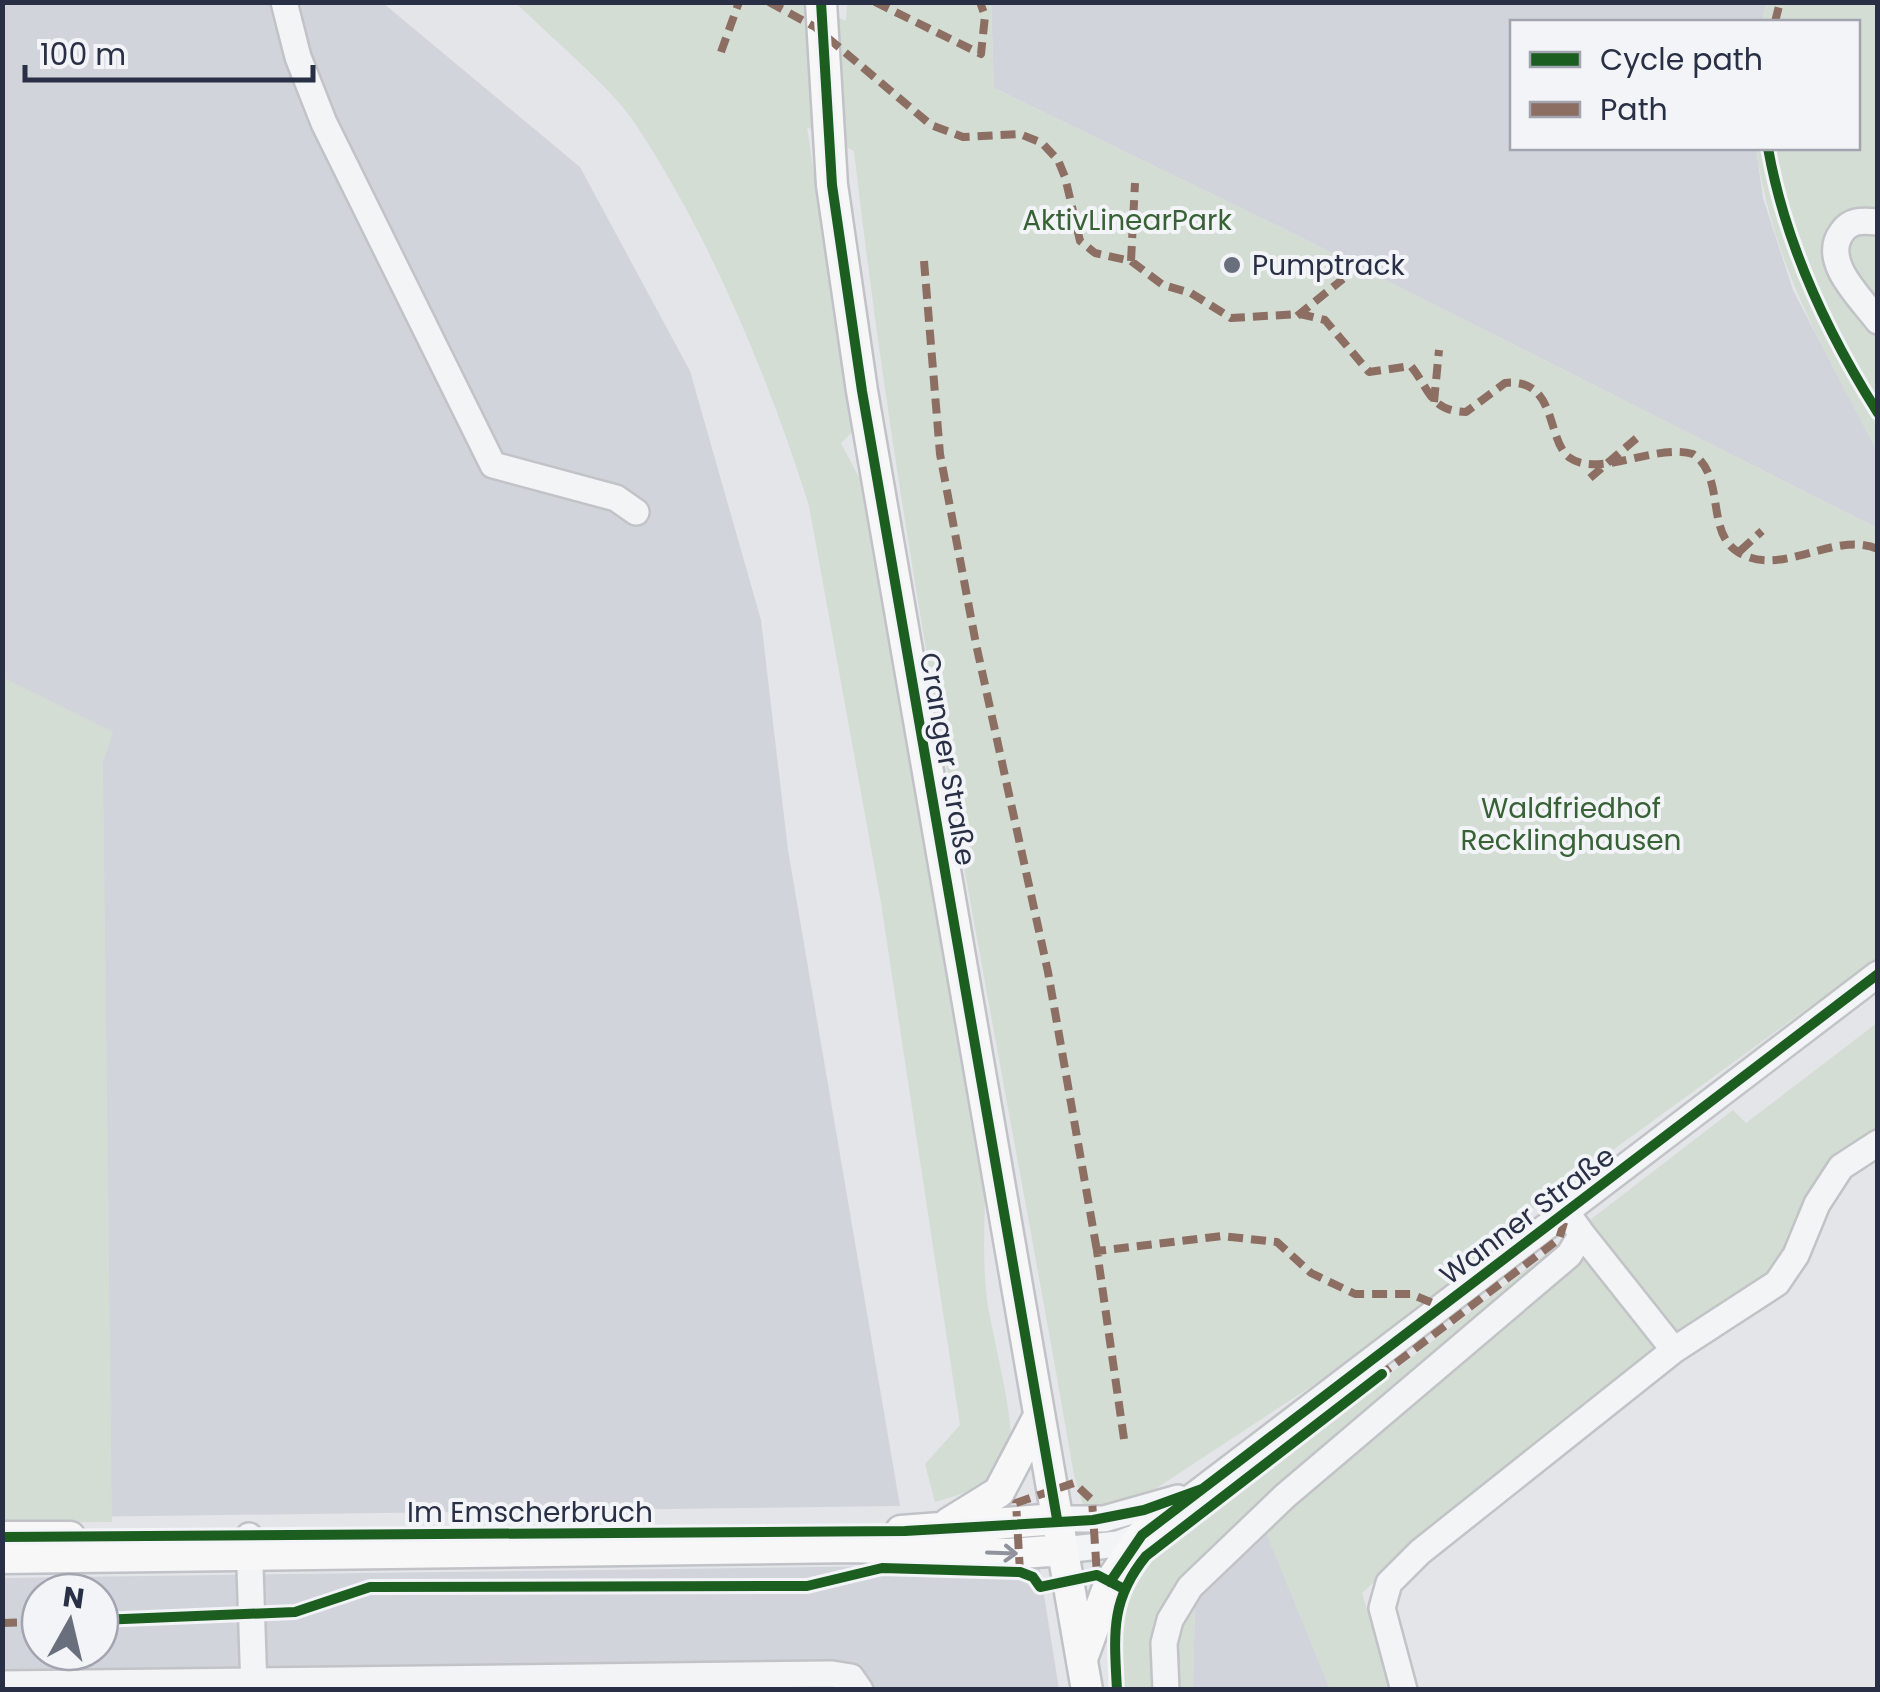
<svg xmlns="http://www.w3.org/2000/svg" width="1880" height="1692" viewBox="0 0 1880 1692" font-family="Poppins,sans-serif">
<style>
.built{fill:#d2d4dc;fill-rule:evenodd}
.green{fill:#d3ddd4}
.lines{fill:none;stroke-linecap:round;stroke-linejoin:round}
.minor-casing{stroke:#c2c3c7;stroke-width:30}
.major-casing{stroke:#c0c2c7;stroke-width:35}
.minor{stroke:#f3f4f6;stroke-width:25}
.major{stroke:#f7f7f7;stroke-width:30}
.quiet{stroke:#8d6e63;stroke-width:8;stroke-dasharray:15 8;stroke-linecap:butt}
.cycleway-casing{stroke:#f2f4f8;stroke-width:16}
.cycleway{stroke:#1b5e20;stroke-width:10}
.oneway{stroke:#90939e}
.poi-dot{fill:#6a6f7e;stroke:#f2f4f8;stroke-width:4}
.labels{text-anchor:middle;stroke-width:8;stroke-linejoin:round;paint-order:stroke}
.park-label{font-size:28px;fill:#386135;stroke:#f2f4f8}
.poi-label{font-size:28px;fill:#292f45;stroke:#f2f4f8;text-anchor:start}
.street-label{font-size:28px;fill:#292f45;stroke:#f2f4f8}
</style>
<rect width="100%" height="100%" fill="#e4e5e9"/>
<path class="built" d="M 2,3 L 383,3 L 580,167 L 690,371 L 761,620 L 788,850 L 900,1506 L 3,1518 Z
M 991,3 L 1766,3 L 1762,22 L 1512,22 L 1512,148 L 1756,148 L 1763,198 L 1793,290 L 1877,451 L 1877,528 L 1284,229 L 994,88 Z
M 1265,1527 L 1330,1689 L 1193,1690 L 1195,1592 Z
M 1039,1564 L 1059,1689 L 3,1689 L 2,1578 ZM 40,1592 L 100,1592 L 100,1652 L 40,1652 Z"/>
<path class="green" d="M 516,3 L 803,3 L 846,21 L 847,3 L 991,3 L 994,88 L 1284,229 L 1877,528 L 1877,958 L 1526,1213 L 1456,1277 L 1330,1374 L 1149,1493 L 1110,1504 L 1083,1506 L 1074,1475 C 998,1034 905,596 854,151 L 807,127 L 853,431 L 841,443 L 863,485 L 985,1199 C 984,1233 983,1267 987,1300 C 991,1332 1018,1428 1009,1453 C 997,1484 964,1494 935,1502 L 925,1464 L 960,1425 L 881,903 L 809,506 C 767,374 711,238 634,122 C 611,87 548,35 516,3 Z
M 1766,3 L 1877,3 L 1877,451 C 1823,347 1773,266 1756,148 L 1858,148 L 1858,22 L 1762,22 Z
M 2,677 L 113,732 L 103,762 L 112,1522 L 3,1523 Z
M 1877,1023 L 1877,1134 L 1806,1213 L 1769,1279 L 1442,1522 L 1362,1593 L 1391,1689 L 1330,1689 L 1264,1528 L 1195,1592 L 1193,1689 L 1122,1690 C 1119,1622 1118,1604 1161,1550 L 1733,1110 L 1746,1123 Z"/>
<g class="lines">
<defs>
<path id="minor" d="M 284,2 L 298,57 L 324,123 L 493,465 L 616,498 L 636,512
M 1878,222 C 1863,221 1851,219 1842,232 C 1820,261 1861,298 1878,321
M 1582,1234 L 1674,1350
M 1057,1519 L 1104,1519 L 1178,1498
M 249,1536 L 254,1690
M 1063,1550 L 1118,1544 L 1142,1535 L 1878,974
M 2,1684 L 832,1674 L 851,1677 L 860,1690
M 1166,1690 L 1164,1643 L 1170,1620 L 1190,1587 L 1285,1496 L 1569,1255 L 1582,1234 L 1567,1213
M 1404,1690 L 1382,1608 L 1389,1583 L 1420,1552 L 1674,1350 L 1777,1283 L 1796,1255 L 1817,1204 L 1841,1167 L 1878,1143"/>
<path id="major" d="M 821,2 L 832,185 L 862,391 L 1087,1690
M 949,1523 L 999,1492 L 1039,1416
M 901,1531 L 1057,1519
M 2,1537 L 70,1537
M 2,1558 L 854,1547 L 1008,1554 L 1063,1550
M 1083,1656 L 1110,1582 L 1142,1535"/>
</defs>
<use href="#minor" class="minor-casing"/>
<use href="#major" class="major-casing"/>
<use href="#minor" class="minor"/>
<use href="#major" class="major"/>
<path class="quiet" d="M 769,2 L 815,27 L 931,125 L 963,137 L 1020,134 L 1042,143 L 1058,160 L 1065,177 L 1080,241 L 1095,253 L 1131,261 L 1163,285 L 1191,293 L 1231,318 L 1300,314 L 1325,320 L 1369,372 L 1411,366 C 1430,390 1430,411 1466,412 L 1505,383 C 1558,377 1546,442 1570,458 C 1599,478 1657,443 1693,454 C 1726,476 1705,532 1738,552 C 1781,579 1834,530 1878,549
M 875,2 L 981,54 L 985,16 L 980,2
M 1775,22 L 1780,2
M 721,52 L 739,2
M 924,261 L 940,454 L 976,644 L 1048,972 L 1097,1251
M 1131,261 L 1135,183
M 1297,316 L 1343,279
M 1434,402 L 1439,350
M 1590,478 L 1638,437
M 1740,551 L 1762,531
M 1378,1377 L 1559,1239 L 1567,1213
M 1124,1439 L 1097,1251 L 1222,1236 L 1277,1242 L 1311,1273 L 1355,1294 L 1411,1294 L 1442,1307
M 1020,1572 L 1016,1503 L 1074,1483 L 1092,1500 L 1097,1575
M 2,1623 L 40,1622"/>
<defs>
<path id="cycleway" d="M 821,2 L 832,185 L 862,391 L 1057,1519
M 1768,148 C 1785,244 1826,331 1878,413
M 2,1537 L 905,1531 L 1093,1520 L 1144,1510 L 1202,1489
M 1110,1582 L 1142,1535 L 1878,974
M 100,1620 L 295,1612 L 370,1587 L 807,1586 L 882,1568 L 1020,1572 L 1033,1577 L 1040,1587 L 1097,1575 L 1122,1588
M 1117,1690 C 1114,1634 1110,1600 1146,1556 L 1382,1374"/>
</defs>
<use href="#cycleway" class="cycleway-casing"/>
<use href="#cycleway" class="cycleway"/>
</g>
<defs><path id="oneway-shaft" d="M-6 0H5M1.5-3L5.5 0L1.5 3" fill="none" stroke-width="1.6" stroke-linecap="round" stroke-linejoin="round" transform="scale(2.5)"/></defs>
<use class="oneway" href="#oneway-shaft" transform="translate(1002 1553) rotate(2)"/>
<circle class="poi-dot" cx="1232" cy="265" r="10"/>
<g class="labels">
<g class="park-label">
<text x="1127" y="230">AktivLinearPark</text>
<text x="1571" y="818">Waldfriedhof<tspan x="1571" dy="32">Recklinghausen</tspan></text>
</g>
<g class="poi-label">
<text x="1252" y="275">Pumptrack</text>
</g>
<g class="street-label">
<text transform="translate(948 759) rotate(80)" y="10">Cranger Straße</text>
<text transform="translate(1527 1215) rotate(-37)" y="10">Wanner Straße</text>
<text x="530" y="1522">Im Emscherbruch</text>
</g>
</g>
<rect width="1880" height="1692" fill="none" stroke="#292f45" stroke-width="10"/>
<rect x="1510" y="20" width="350" height="130" fill="#f2f4f8" stroke="#a2a5b0" stroke-width="2.5"/>
<rect x="1530" y="52" width="50" height="15" fill="#1b5e20" stroke="#a2a5b0" stroke-width="2.5"/>
<text x="1600" y="70" font-size="30" fill="#292f45">Cycle path</text>
<rect x="1530" y="102" width="50" height="15" fill="#8d6e63" stroke="#a2a5b0" stroke-width="2.5"/>
<text x="1600" y="120" font-size="30" fill="#292f45">Path</text>
<g transform="translate(70 1622) rotate(8)"><circle r="48" fill="#f2f4f8" stroke="#a2a5b0" stroke-width="2.5"/>
<path d="M0-8L18 38L0 25L-18 38Z" fill="#6a6f7e"/>
<text y="-15" font-size="28" font-weight="bold" text-anchor="middle" fill="#292f45">N</text>
</g>
<path d="M25 65v15h288v-15" fill="none" stroke="#292f45" stroke-width="5"/>
<text x="40" y="65" font-size="30" fill="#292f45" stroke="#f2f4f8" stroke-width="8" paint-order="stroke">100 m</text>
</svg>
